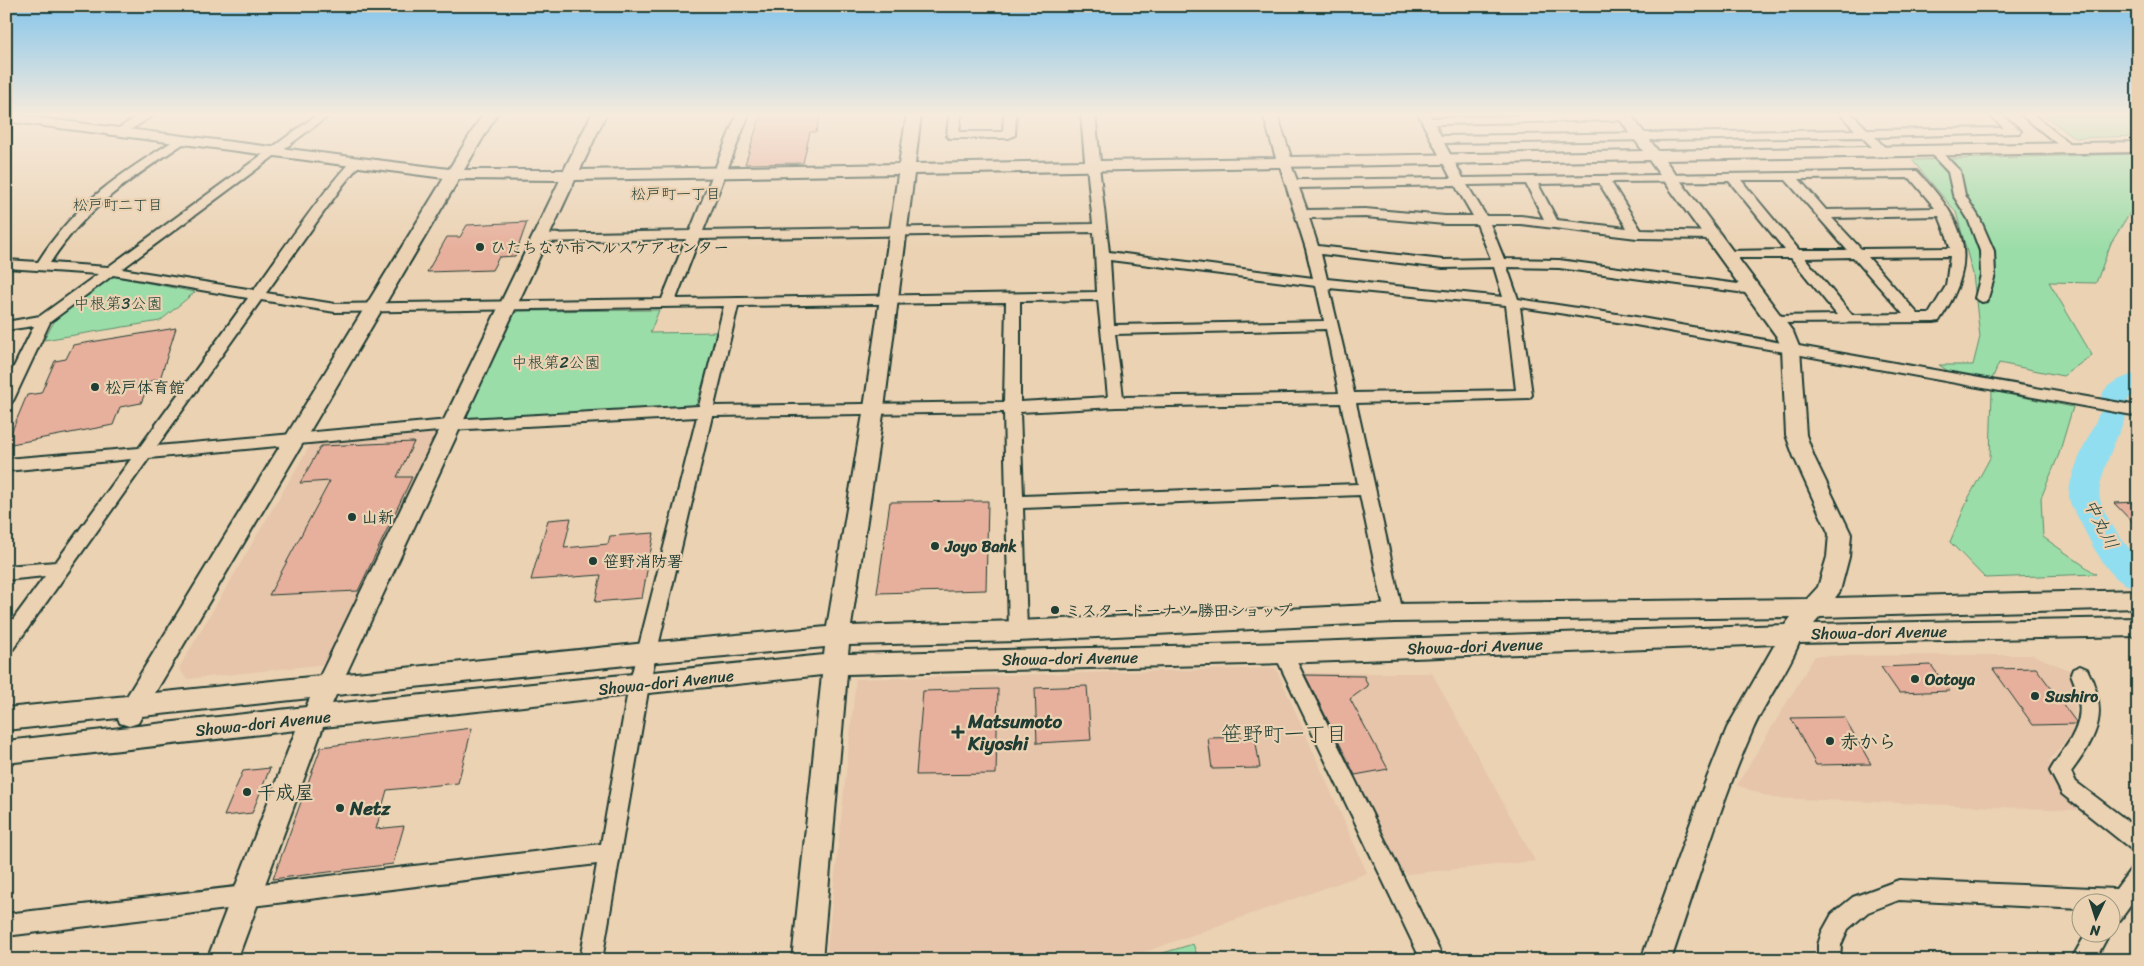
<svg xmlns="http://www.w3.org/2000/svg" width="2144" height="966" viewBox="0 0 2144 966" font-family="Sriracha,'Klee One',sans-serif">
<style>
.built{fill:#e6c5aa}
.green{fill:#9bdda8;stroke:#5d8d6e}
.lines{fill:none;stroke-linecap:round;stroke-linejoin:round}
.river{fill:#91def0;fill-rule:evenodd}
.building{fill:#e7b09d;stroke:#1f3d34}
.minor-casing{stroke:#1f3d34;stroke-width:4}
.tertiary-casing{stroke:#1f3d34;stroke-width:4}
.minor{fill:#ebd2b3;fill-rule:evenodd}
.tertiary{fill:#ebd2b3;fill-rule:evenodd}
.poi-dot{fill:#1f3d34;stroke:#ebd2b3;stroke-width:2}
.labels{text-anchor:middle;stroke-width:4.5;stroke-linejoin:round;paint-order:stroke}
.far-neighbourhood-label{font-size:15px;fill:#1f3d34;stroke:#ebd2b3}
.poi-label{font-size:16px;font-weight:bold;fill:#1f3d34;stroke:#ebd2b3;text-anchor:start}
.park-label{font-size:16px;fill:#25453a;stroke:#ebd2b3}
.street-label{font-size:16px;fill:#1f3d34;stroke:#ebd2b3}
.water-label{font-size:18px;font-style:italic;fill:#25453d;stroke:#ebd2b3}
.near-poi-label{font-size:19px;font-weight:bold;fill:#1f3d34;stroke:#ebd2b3;text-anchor:start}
.near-neighbourhood-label{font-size:21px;fill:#1f3d34;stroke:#ebd2b3}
</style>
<rect width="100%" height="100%" fill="#ebd2b3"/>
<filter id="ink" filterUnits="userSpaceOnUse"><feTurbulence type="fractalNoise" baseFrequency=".02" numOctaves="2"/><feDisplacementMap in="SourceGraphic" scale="10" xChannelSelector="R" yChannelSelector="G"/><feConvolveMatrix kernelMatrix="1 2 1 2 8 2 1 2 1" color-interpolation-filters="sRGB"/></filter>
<g filter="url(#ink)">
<path class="built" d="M 431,430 L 437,435 L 326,664 L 187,679 L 179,668 L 312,442 Z
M 1979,655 L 2033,655 L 2071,671 L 2076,694 L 2074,730 L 2049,761 L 2077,810 L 1772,798 L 1737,785 L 1815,656 Z
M 1276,668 L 1367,873 L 1122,960 L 826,960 L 856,679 Z
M 1300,673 L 1432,673 L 1535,861 L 1407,874 L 1395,866 Z"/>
<path class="green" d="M 1428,114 L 1612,114 L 1613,115 L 1430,118 Z
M 2042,114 L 2138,114 L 2138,136 L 2075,138 Z
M 2138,154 L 2138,200 L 2111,243 L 2096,283 L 2049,282 L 2092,355 L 2063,376 L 1999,363 L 1992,379 L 1957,377 L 1939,365 L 1973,365 L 1980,337 L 1973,274 L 1956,212 L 1912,160 Z
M 113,276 L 195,292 L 160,321 L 44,340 L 55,320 Z
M 659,310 L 650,333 L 718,332 L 696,406 L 464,418 L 462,413 L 513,314 L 519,311 Z
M 1992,391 L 2073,407 L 2059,454 L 2041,498 L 2043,537 L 2096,574 L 1985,578 L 1950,542 L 1969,497 L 1990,458 Z
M 1193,944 L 1199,960 L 1140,960 Z"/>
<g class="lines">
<path class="river" d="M 2138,373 L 2138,394 L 2129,398 L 2125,406 L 2122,407 L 2127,414 C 2120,431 2095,483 2100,499 C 2105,519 2124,543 2138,558 L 2138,585 C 2113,593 2087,535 2078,517 C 2075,512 2069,503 2069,497 C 2068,475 2090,435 2099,414 L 2106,407 C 2091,388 2123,377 2138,373 Z"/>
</g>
<path class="building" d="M 761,114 L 821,114 L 816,132 L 810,132 L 803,163 L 745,164 Z
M 527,222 L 515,256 L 499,257 L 492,270 L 427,272 L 447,237 L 460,237 L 467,225 Z
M 176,328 L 160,379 L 150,381 L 141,403 L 120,407 L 113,425 L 6,445 L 27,395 L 41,393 L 55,361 L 66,359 L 73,345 Z
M 414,442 L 397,477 L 412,477 L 358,591 L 269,595 L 330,481 L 300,483 L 321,446 Z
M 988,501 L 986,590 L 877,593 L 890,502 Z
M 2138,502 L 2138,528 L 2114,503 Z
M 571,518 L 564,548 L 608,544 L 610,536 L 654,533 L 642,598 L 595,602 L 601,575 L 531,580 L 548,520 Z
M 1931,665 L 1950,691 L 1899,693 L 1881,667 Z
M 2036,668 L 2076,722 L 2075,724 L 2033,725 L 1993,669 Z
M 1305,675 L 1364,676 L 1368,686 L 1350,699 L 1388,769 L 1355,775 Z
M 1087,686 L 1091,740 L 1037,743 L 1035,688 Z
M 998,689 L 996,774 L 916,775 L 923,691 Z
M 1844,717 L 1871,764 L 1816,765 L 1791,718 Z
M 472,728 L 458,783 L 387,790 L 376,829 L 404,826 L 393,864 L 273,879 L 321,747 Z
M 1255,737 L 1260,768 L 1212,769 L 1208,738 Z
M 270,768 L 252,813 L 224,816 L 243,771 Z"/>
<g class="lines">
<defs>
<path id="minor" d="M 141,114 L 155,114 L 124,134 L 116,134 L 114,132 L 116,130 Z
M 318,114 L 331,114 L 122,269 L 254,290 C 267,272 343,162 355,159 L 361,163 L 343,185 L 266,293 L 335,304 L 662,299 L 686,239 L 540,242 L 534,238 L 540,234 L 690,231 L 737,114 L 749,114 L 703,231 L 1093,224 L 1087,166 L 1093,162 L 1099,166 L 1109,252 L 1313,278 L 1306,249 L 1279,163 L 1285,159 L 1289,160 L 1297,180 L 1451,178 L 1418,114 L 1430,114 L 1431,118 L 1607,114 L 1626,114 L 1631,117 L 1625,120 L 1435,124 L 1441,136 L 1855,130 L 1840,114 L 1852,114 L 1868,130 L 2004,128 L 1988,114 L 2001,114 L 2019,129 L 2021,131 L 2019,133 L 1875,137 L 1890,153 L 1884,157 L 1880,155 L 1862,137 L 1444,143 L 1463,178 L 1917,171 C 1966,223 1981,259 1939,321 L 1934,322 L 1770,323 L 1768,320 L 1770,317 L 1775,316 L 1837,315 L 1791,258 L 1722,258 L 1720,255 L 1727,251 L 1785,250 L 1729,181 L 1611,182 L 1641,230 L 1717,232 L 1718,235 L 1717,238 L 1712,239 L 1637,238 L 1521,224 L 1490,224 L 1504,259 L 1559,260 L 1753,286 L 1760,290 L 1753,294 L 1559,268 L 1507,267 L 1518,299 L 1630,316 L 2138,406 L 2138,416 L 1630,324 L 1520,307 L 1532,395 L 1529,398 L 1356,403 L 1403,613 L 1400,618 L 1394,620 L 1388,618 L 1385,613 L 1360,495 L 1023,508 L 1027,631 L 1024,636 L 1018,638 L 1012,636 L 1009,631 L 1004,412 L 712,416 L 649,685 L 602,960 L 580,960 L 597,864 L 6,936 L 6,914 L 601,844 L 629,685 L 697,417 L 449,430 L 149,458 L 13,649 L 6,651 L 6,629 L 45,576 L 6,580 L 6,566 L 56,562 L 131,459 L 6,471 L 6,459 L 139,448 L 248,298 L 113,275 L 50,322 L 14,399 L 11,403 L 6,404 L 6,383 L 34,326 L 6,330 L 6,322 L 40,316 L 98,274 L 6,268 L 6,260 L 38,262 C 75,203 120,174 178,138 L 186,138 L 188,140 L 186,142 C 134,176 84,209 50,263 L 108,267 ZM 1910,178 L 1935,208 L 1826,210 L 1799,179 ZM 1741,180 L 1786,180 L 1847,250 L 1799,250 ZM 1599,183 L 1627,228 L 1557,220 L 1538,184 ZM 1526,184 L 1544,219 L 1521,216 L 1486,216 L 1467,185 ZM 1455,185 L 1473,216 L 1445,216 L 1365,209 L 1307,210 L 1299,188 ZM 1939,216 L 1947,236 L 1950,248 L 1861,249 L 1832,218 ZM 1365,217 L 1445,224 L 1477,224 L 1491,259 L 1443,260 L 1318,246 L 1309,218 ZM 1094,232 L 1097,292 L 676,299 L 699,239 ZM 1321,254 L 1443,268 L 1494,267 L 1503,297 L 1327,279 ZM 1950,256 L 1946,286 L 1929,314 L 1918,314 L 1868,257 ZM 1853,257 L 1903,314 L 1852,315 L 1805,258 ZM 1110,260 L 1316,286 L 1324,321 L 1114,325 ZM 1329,288 L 1506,305 L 1516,390 L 1354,393 ZM 261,300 L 335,312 L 724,306 L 699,406 L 449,420 L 157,446 ZM 1098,300 L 1108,397 L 1020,402 L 1020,301 ZM 1006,302 L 1004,402 L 714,406 L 738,306 ZM 1326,329 L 1339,393 L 1123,397 L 1115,334 ZM 1341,403 L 1358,484 L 1023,496 L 1020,412 L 1116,407 Z
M 949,114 L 961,114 L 959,132 L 1003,132 L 1004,114 L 1016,114 L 1015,135 L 1009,138 L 949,138 L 947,136 Z
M 2020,114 L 2033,114 L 2076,149 L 2074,151 L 2066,151 Z
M 1935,148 L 1939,150 L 1960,171 L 1965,195 L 1980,219 L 1994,251 L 1995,275 L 1987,301 L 1982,302 L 1975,298 L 1981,275 L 1980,251 L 1968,219 L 1953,195 L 1948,172 L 1929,152 Z
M 1283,645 L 1290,648 L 1444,960 L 1421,960 L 1274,653 L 1276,648 Z
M 2080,666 L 2087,669 C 2109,712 2099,734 2071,772 L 2076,782 L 2138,829 L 2138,852 L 2131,849 L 2062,794 L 2050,771 C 2054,763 2060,756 2065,748 C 2084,721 2083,703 2071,674 L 2073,669 Z
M 2138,867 L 2138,895 L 2120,920 L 2112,923 L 2112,904 L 2082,904 L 2082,909 L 1899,900 L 1868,912 L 1848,929 L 1841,945 L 1840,960 L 1818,960 L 1818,945 L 1822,932 L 1832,914 L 1853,897 L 1899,880 L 2116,889 L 2130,870 Z
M 2086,934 L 2109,934 L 2095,960 L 2071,960 Z"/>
<path id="tertiary" d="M 6,114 L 449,169 L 483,114 L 497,114 L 464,170 L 564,170 L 592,114 L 606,114 L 580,170 L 899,164 L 907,114 L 921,114 L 915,164 L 1085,161 L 1081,114 L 1095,114 L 1100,161 L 1276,158 L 1263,114 L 1277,114 L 1291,157 L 1643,151 L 1616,114 L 1630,114 L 1658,151 L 2138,142 L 2138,152 L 1665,160 L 1793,332 L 1800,349 L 1806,435 L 1814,457 L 1851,534 L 1849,557 L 1840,591 L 1835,598 L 2138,590 L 2138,608 L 1820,617 L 1814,624 L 2138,618 L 2138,636 L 1799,643 C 1786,675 1764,702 1751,734 C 1719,807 1697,884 1671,960 L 1641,960 L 1705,783 L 1727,728 L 1775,644 L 1283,663 L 847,674 L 822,960 L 792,960 L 822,675 L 323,727 L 237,960 L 207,960 L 296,730 L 6,763 L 6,741 L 306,707 L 310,698 L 142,716 L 138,723 L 129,726 L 120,723 L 118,718 L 6,730 L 6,708 L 127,696 L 444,178 L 6,121 ZM 1649,160 L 1777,337 L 1782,349 L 1786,435 L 1794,457 L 1829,534 L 1827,557 L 1818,587 L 1807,599 L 1394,604 L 1018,621 L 851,626 L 884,408 L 914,174 ZM 898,174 L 864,408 L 827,627 L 646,643 L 346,674 L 575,180 ZM 459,179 L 560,180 L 320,676 L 155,693 ZM 1791,617 L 1785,625 L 1283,643 L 848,654 L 849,645 L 1018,641 L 1394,622 ZM 825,647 L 824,655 L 332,704 L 336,695 L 646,663 Z"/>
</defs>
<use href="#minor" class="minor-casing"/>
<use href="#tertiary" class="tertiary-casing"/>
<use href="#minor" class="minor"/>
<use href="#tertiary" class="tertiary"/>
</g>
</g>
<linearGradient id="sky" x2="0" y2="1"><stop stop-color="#85c5eb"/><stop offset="0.46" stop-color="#f6ebdd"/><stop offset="1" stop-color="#f6ebdd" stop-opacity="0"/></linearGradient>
<rect width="2144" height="249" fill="url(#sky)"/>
<g class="poi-dot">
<circle cx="480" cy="247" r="5"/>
<circle cx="95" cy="387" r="5"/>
<circle cx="352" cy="517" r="5"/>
<circle cx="935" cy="546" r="5"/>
<circle cx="593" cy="561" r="5"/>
<circle cx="1055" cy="610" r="5"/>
<circle cx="1915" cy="679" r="5"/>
<circle cx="2035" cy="696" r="5"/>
<path d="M955.5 724.5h5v5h5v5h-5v5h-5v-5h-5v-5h5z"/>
<circle cx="1830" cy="741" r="5"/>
<circle cx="247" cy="792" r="5"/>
<circle cx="340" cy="808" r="5"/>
</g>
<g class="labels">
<g class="far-neighbourhood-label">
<text x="676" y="199">松戸町一丁目</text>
<text x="118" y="210">松戸町二丁目</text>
</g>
<g class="poi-label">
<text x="490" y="253">ひたちなか市ヘルスケアセンター</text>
<text x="105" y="393">松戸体育館</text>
<text x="362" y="523">山新</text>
<text x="945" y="552">Joyo Bank</text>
<text x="603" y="567">笹野消防署</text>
<text x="1065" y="616">ミスタードーナツ 勝田ショップ</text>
<text x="1925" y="685">Ootoya</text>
<text x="2045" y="702">Sushiro</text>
</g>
<g class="park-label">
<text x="118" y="309">中根第3公園</text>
<text x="556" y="368">中根第2公園</text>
</g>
<g class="street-label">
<text transform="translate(1879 632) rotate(-1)" y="6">Showa-dori Avenue</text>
<text transform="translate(1475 646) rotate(-2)" y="6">Showa-dori Avenue</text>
<text transform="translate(1070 658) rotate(-1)" y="6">Showa-dori Avenue</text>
<text transform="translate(666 682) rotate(-6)" y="6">Showa-dori Avenue</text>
<text transform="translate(263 723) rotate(-6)" y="6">Showa-dori Avenue</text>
</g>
<g class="water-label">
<text transform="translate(2101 524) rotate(63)" y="6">中丸川</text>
</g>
<g class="near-poi-label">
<text x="968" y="728">Matsumoto<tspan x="968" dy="22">Kiyoshi</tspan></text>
<text x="1840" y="748">赤から</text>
<text x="257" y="799">千成屋</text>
<text x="350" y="815">Netz</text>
</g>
<g class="near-neighbourhood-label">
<text x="1284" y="741">笹野町一丁目</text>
</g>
</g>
<rect width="2144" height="966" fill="none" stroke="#ebd2b3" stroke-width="25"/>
<rect x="12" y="12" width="2119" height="941" fill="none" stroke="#1f3d34" stroke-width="2" filter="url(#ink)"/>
<g transform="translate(2096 918) rotate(184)"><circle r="24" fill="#ebd2b3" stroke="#999680"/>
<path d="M0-4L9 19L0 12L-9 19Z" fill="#1f3d34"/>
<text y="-8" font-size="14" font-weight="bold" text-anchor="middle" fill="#1f3d34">N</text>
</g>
</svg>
